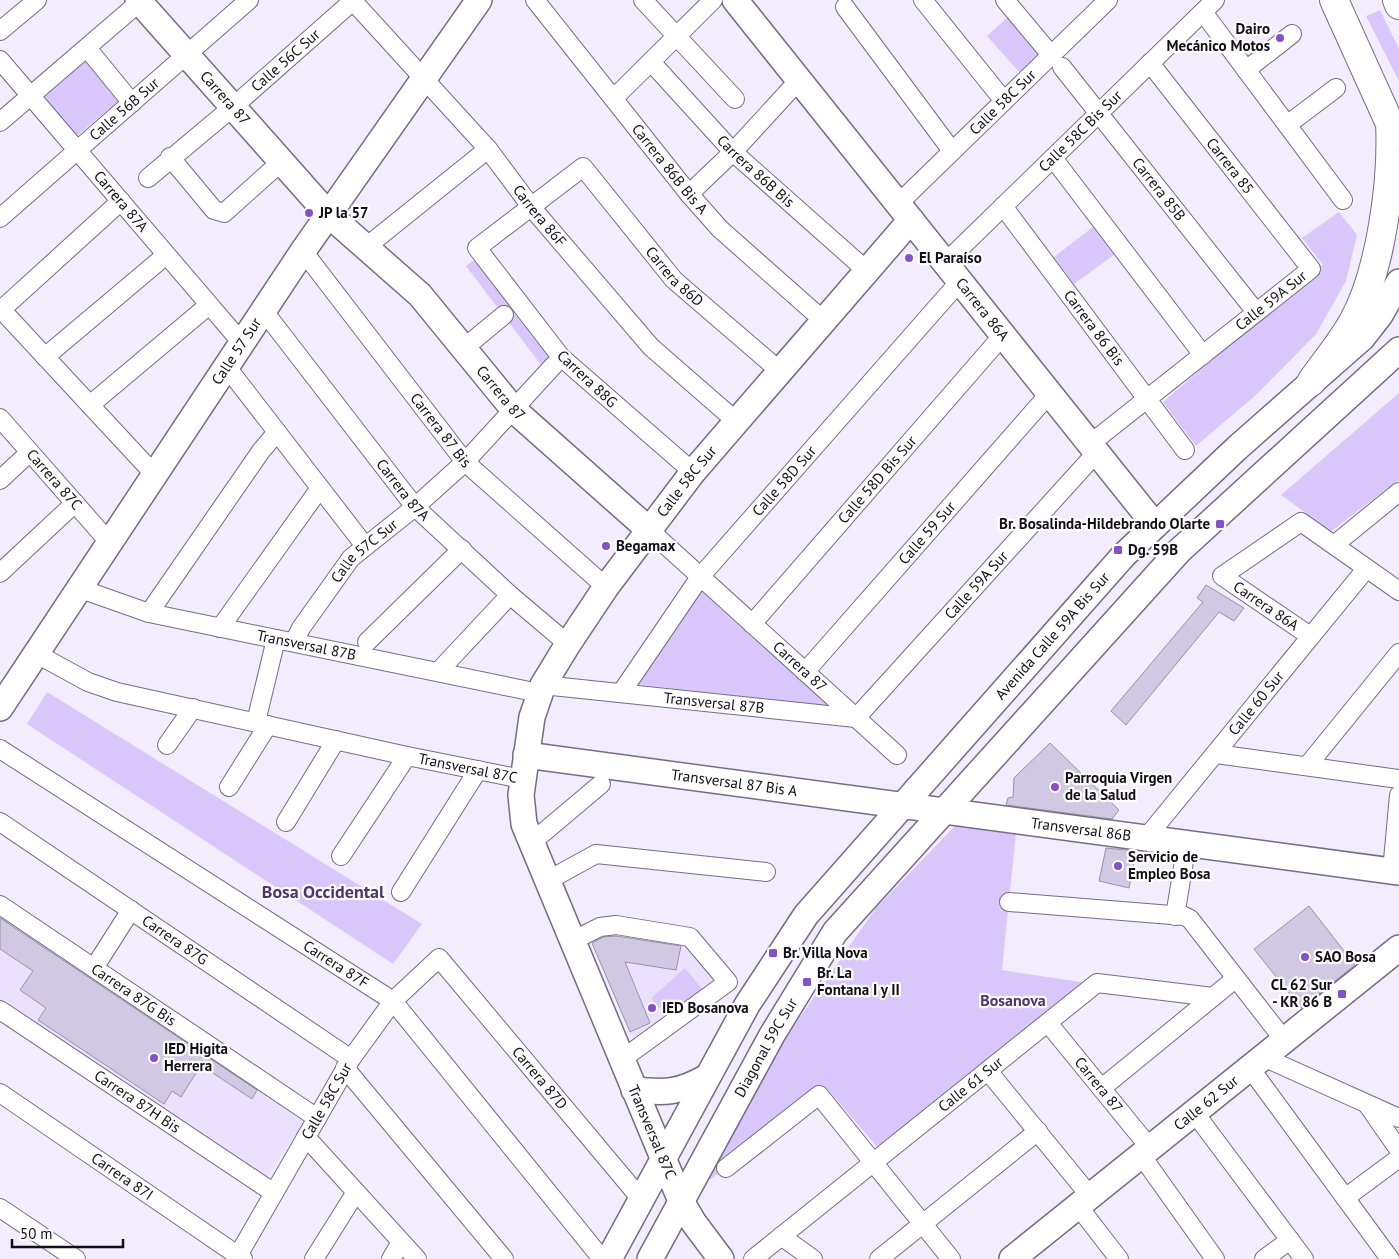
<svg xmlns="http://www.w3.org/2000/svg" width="1399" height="1259" viewBox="0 0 1399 1259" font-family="'PT Sans',sans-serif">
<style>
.built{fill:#ebe1fe}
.green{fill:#d9c6fb}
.building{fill:#d1c8e3;stroke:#9a91ab}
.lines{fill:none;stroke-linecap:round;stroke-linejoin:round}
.street-casing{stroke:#756c84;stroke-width:20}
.secondary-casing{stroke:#756c84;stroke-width:28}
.primary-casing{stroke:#756c84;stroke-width:30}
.street{stroke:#fff;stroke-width:18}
.secondary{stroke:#fff;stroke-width:25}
.primary{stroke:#fff;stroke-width:28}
.poi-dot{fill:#8650c8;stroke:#fdfdfd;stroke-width:2}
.labels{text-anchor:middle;stroke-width:4.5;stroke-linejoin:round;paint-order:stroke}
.poi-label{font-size:15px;font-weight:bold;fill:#110e17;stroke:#fdfdfd;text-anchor:start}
.street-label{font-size:15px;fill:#110e17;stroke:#fdfdfd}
.neighbourhood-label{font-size:16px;font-weight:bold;fill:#4d346f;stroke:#fdfdfd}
.quarter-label{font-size:18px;font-weight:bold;fill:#4d346f;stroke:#fdfdfd}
</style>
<rect width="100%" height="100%" fill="#f2ecfd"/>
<path class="built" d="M 0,912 L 307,1117 L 267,1178 L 0,1000 Z
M 612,930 L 686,943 L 718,983 L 635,1043 L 590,937 Z"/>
<path class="green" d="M 1380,10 L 1399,49 L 1399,81 L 1366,16 Z
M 1008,17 L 1042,56 L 1021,74 L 987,36 Z
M 86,56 L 121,99 L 74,138 L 39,96 Z
M 1399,167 C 1399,226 1399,259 1371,310 Z
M 1339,212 L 1357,235 L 1346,281 L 1316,334 L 1257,394 L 1196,446 L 1163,402 L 1323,265 L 1302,238 Z
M 1093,227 L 1114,255 L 1074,284 L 1054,257 Z
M 478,257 L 554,357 L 542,366 L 466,266 Z
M 1399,393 L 1399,480 L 1331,531 L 1281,495 Z
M 699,583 L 837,708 L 635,684 Z
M 47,692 L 422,924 L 393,964 L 27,724 Z
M 956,825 L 1016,832 L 1002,970 L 1087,983 L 879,1149 L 827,1089 L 711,1179 L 706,1176 L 787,1036 L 876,908 Z
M 685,968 L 703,990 L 669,1019 L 651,998 Z"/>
<path class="building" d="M 1206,585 L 1244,608 L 1234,621 L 1219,612 L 1126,725 L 1111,711 L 1203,602 L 1197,598 Z
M 1050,743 L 1119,810 L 1112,819 L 1006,805 L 1008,798 L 1013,797 L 1014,778 Z
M 1106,848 L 1136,851 L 1129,888 L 1099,881 Z
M 1309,906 L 1355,965 L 1301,1008 L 1254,949 Z
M 0,918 L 257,1090 L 252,1099 L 201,1065 L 181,1097 L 172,1091 L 164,1104 L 38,1020 L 46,1008 L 20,990 L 33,971 L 0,949 Z
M 616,936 L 681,946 L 676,970 L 625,962 L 650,1023 L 630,1032 L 592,943 L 603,937 Z"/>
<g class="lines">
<defs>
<g id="street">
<path id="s1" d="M 352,0 L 488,149 L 532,208 L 651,347 L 737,422"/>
<path id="s2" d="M 535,0 L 689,194 L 720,229 L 824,321"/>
<path d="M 643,0 L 735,99"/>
<path d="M 923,0 L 1004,101"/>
<path d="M 1005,0 L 1051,55"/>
<path d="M 845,7 L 952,151"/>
<path d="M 1203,12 L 1343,200"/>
<path d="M 0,31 L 37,0"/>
<path d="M 87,48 L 132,103"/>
<path id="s3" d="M 0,60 L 242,343"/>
<path id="s4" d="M 652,63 L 733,152 L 867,271"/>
<path id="s5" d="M 1062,67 L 1256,312"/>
<path d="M 1246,70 L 1292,34"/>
<path d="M 614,98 L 713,0"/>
<path d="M 0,122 L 142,0"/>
<path d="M 1287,125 L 1336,88"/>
<path d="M 170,157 L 214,210 L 224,213 L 282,161"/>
<path d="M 1053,158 L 1203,355"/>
<path id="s6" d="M 148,178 L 234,106 L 354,0"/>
<path d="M 689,194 L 733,152 L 799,80"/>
<path id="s7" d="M 898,204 L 1108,0"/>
<path id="s8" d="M 1003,206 L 1185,450"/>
<path id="s9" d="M 0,218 L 249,0"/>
<path d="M 366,247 L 488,149"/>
<path id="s10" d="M 303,251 L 465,462 L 606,587"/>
<path id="s11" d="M 945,263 L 1215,0"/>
<path d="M 0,308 L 154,474"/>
<path d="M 1,310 L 121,201"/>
<path id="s12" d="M 263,310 L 415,507 L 510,595 L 568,644"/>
<path d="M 464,348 L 504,315"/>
<path d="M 45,357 L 166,255"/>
<path d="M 226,366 L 365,546"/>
<path d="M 90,405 L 209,305"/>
<path id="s13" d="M 0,418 L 109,542"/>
<path id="s14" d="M 1090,444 L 1311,269 L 1150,63"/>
<path id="s15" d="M 693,472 L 561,357 L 477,248 L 583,167 L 674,280 L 781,372"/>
<path d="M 0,480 L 30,452"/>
<path id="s16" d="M 648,529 L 897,755"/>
<path d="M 1334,545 L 1399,492"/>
<path d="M 0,573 L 75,503"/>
<path id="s17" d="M 78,588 L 149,613 L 539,693"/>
<path d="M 149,613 L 261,451 L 277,432"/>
<path id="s18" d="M 752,624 L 1003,335"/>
<path d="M 220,628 L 320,488"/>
<path d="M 1310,636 L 1222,576 L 1301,522 L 1399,591"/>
<path id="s19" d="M 294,642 L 301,628 L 351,558 L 415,507 L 465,462 L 554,365"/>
<path d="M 367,642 L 462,549"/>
<path id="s20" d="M 35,653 L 88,682 L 117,692 L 407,756 L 522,779"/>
<path d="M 438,672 L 510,595"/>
<path id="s21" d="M 805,672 L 1050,393"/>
<path id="s22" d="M 543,685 L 856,718 L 1097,452"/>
<path id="s23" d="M 621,693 L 700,577 L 960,281"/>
<path d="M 256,722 L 276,639"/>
<path d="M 167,745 L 193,708"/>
<path id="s24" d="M 0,749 L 393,1001 L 602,1259"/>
<path d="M 1216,754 L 1399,779"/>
<path d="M 1308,765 L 1399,653"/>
<path d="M 229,787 L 268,725"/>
<path id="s25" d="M 0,822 L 351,1059"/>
<path d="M 286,822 L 336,740"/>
<path id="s26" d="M 1146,838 L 1366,569"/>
<path d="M 531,843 L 601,784"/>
<path d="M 341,856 L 407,756"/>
<path d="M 1392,871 L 1399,795"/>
<path d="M 547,881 L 596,854 L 766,872"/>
<path d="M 401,892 L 478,770"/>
<path d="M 1009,902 L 1184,916 L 1190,919 L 1284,1040"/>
<path id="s27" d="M 0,905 L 317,1118"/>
<path d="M 1175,916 L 1187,843"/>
<path d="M 572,941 L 600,927 L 616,925 L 690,937 L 728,982 L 621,1060"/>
<path d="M 94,968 L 131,910"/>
<path id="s28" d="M 0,1010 L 274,1193"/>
<path id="s29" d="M 1048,1023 L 1150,1148"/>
<path d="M 1263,1057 L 1399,1118"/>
<path d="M 345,1068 L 504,1259"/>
<path d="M 1250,1068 L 1390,1259"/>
<path d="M 988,1071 L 1090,1196"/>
<path d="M 1103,1087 L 1235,979"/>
<path id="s30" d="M 0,1093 L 243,1259"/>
<path d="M 1367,1104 L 1399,1150"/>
<path d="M 1194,1112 L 1304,1259"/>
<path d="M 306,1137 L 417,1259"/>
<path d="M 1141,1155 L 1215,1259"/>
<path d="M 726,1168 L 819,1095 L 951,1259"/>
<path d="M 1345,1198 L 1399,1158"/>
<path d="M 1078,1206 L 1119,1259"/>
<path d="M 0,1208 L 76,1259"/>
<path d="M 781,1236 L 813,1259"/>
<path id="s31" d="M 236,1259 L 351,1059 L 393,1001 L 439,958 L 641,1199"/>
<path d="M 314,1259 L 356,1192"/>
<path d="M 391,1259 L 401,1242"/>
<path id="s32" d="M 753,1259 L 1097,983 L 1213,997"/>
<path d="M 879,1259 L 1038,1131"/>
<path d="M 1264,1259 L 1290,1240"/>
</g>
<g id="secondary">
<path id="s33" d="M 138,0 L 328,214 L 420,295 L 514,410 L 648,529"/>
<path id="s34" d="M 735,0 L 1154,524"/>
<path id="s35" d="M 0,708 L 303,251 L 479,0"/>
<path id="s36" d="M 526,755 L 1399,872"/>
<path d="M 634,1090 C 665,1093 679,1093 707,1077"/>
<path id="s37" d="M 609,1259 L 747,1005 L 806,915 L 1124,555 L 1237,448 L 1362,338 L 1380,315 L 1399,282"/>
<path id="s38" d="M 650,1259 L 772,1035 L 835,932 L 1179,551 L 1399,350"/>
<path id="s39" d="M 721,1259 L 694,1223 L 681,1201 L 524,824 L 521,795 L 532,717 L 543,685 L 568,644 L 606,587 L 693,472 L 911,220"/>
<path id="s40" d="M 1012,1259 L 1399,948"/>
</g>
<path id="primary" d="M 1334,0 L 1396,137
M 1397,0 L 1399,5
M 1311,382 C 1325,362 1341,343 1353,322 C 1381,271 1393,180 1390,122"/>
</defs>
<use href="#street" class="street-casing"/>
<use href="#secondary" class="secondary-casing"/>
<use href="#primary" class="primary-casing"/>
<use href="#street" class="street"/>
<use href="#secondary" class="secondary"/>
<use href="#primary" class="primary"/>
</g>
<g class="poi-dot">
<circle cx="1280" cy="38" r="5"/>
<circle cx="309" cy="213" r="5"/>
<circle cx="909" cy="258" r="5"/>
<rect x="1215" y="519" width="10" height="10" rx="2.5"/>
<circle cx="606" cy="546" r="5"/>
<rect x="1113" y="545" width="10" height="10" rx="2.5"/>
<circle cx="1055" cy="787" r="5"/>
<circle cx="1118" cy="866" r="5"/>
<rect x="768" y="948" width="10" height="10" rx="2.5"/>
<circle cx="1305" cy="957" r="5"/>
<rect x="802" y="977" width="10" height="10" rx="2.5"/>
<rect x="1337" y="989" width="10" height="10" rx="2.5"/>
<circle cx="652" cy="1008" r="5"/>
<circle cx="154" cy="1058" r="5"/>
</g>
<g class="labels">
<g class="poi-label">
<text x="1270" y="34" text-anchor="end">Dairo<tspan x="1270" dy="17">Mecánico Motos</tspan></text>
<text x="319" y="218">JP la 57</text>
<text x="919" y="263">El Paraíso</text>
<text x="1210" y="529" text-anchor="end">Br. Bosalinda-Hildebrando Olarte</text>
<text x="616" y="551">Begamax</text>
<text x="1128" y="555">Dg. 59B</text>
<text x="1065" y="783">Parroquia Virgen<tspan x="1065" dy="17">de la Salud</tspan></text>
<text x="1128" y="862">Servicio de<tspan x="1128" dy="17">Empleo Bosa</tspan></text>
<text x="783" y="958">Br. Villa Nova</text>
<text x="1315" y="962">SAO Bosa</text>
<text x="817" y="978">Br. La<tspan x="817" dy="17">Fontana I y II</tspan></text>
<text x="1332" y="990" text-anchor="end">CL 62 Sur<tspan x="1332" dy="17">- KR 86 B</tspan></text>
<text x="662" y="1013">IED Bosanova</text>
<text x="164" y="1054">IED Higita<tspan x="164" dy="17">Herrera</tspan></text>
</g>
<g class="street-label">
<text dy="5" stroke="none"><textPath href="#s6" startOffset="181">Calle 56C Sur</textPath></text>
<text dy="5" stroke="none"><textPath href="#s33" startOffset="131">Carrera 87</textPath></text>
<text dy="5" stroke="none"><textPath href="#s7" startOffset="146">Calle 58C Sur</textPath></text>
<text dy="5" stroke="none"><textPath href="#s9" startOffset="165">Calle 56B Sur</textPath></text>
<text dy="5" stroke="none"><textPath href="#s11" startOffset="189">Calle 58C Bis Sur</textPath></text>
<text transform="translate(1230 166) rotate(52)" y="5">Carrera 85</text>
<text dy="5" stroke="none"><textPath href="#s2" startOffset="216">Carrera 86B Bis A</textPath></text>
<text dy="5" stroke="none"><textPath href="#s4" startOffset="150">Carrera 86B Bis</textPath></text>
<text dy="5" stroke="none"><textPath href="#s5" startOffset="156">Carrera 85B</textPath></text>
<text dy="5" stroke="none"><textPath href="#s3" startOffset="186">Carrera 87A</textPath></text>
<text dy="5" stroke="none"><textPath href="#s1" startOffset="286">Carrera 86F</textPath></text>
<text dy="5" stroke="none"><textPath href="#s15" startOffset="589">Carrera 86D</textPath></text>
<text dy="5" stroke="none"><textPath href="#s14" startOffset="231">Calle 59A Sur</textPath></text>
<text dy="5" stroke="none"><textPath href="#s34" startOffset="396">Carrera 86A</textPath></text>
<text dy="5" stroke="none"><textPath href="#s8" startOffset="152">Carrera 86 Bis</textPath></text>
<text dy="5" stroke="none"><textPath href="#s35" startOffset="428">Calle 57 Sur</textPath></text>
<text transform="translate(587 379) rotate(43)" y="5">Carrera 88G</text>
<text dy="5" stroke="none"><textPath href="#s33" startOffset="536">Carrera 87</textPath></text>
<text dy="5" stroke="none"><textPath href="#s10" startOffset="226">Carrera 87 Bis</textPath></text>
<text dy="5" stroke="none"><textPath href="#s13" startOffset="82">Carrera 87C</textPath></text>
<text dy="5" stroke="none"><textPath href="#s18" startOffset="191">Calle 58D Bis Sur</textPath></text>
<text dy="5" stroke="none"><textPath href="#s39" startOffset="870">Calle 58C Sur</textPath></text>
<text dy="5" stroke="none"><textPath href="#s23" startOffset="268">Calle 58D Sur</textPath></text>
<text dy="5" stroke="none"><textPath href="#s12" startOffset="228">Carrera 87A</textPath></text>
<text dy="5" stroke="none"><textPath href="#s21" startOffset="185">Calle 59 Sur</textPath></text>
<text dy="5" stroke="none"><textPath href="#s19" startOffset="116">Calle 57C Sur</textPath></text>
<text dy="5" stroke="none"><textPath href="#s22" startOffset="494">Calle 59A Sur</textPath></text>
<text transform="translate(1266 606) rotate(34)" y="5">Carrera 86A</text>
<text dy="5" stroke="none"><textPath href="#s37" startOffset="769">Avenida Calle 59A Bis Sur</textPath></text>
<text dy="5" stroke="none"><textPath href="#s17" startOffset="236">Transversal 87B</textPath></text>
<text dy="5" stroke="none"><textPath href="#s16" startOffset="205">Carrera 87</textPath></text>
<text dy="5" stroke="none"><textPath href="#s22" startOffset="172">Transversal 87B</textPath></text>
<text dy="5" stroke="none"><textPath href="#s26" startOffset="174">Calle 60 Sur</textPath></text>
<text dy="5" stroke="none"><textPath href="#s20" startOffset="450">Transversal 87C</textPath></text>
<text dy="5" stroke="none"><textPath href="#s36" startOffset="210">Transversal 87 Bis A</textPath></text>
<text dy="5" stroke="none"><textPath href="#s36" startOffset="560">Transversal 86B</textPath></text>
<text dy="5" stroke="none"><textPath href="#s25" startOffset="211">Carrera 87G</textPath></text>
<text dy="5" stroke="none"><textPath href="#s24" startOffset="399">Carrera 87F</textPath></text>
<text dy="5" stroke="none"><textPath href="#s27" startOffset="161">Carrera 87G Bis</textPath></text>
<text dy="5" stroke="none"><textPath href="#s38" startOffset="241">Diagonal 59C Sur</textPath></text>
<text dy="5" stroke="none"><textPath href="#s31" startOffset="522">Carrera 87D</textPath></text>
<text dy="5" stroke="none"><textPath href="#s32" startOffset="279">Calle 61 Sur</textPath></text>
<text dy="5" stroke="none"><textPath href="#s29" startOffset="80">Carrera 87</textPath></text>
<text dy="5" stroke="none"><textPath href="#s28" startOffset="165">Carrera 87H Bis</textPath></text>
<text dy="5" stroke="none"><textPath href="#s31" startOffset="182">Calle 58C Sur</textPath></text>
<text dy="5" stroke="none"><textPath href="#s40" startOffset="249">Calle 62 Sur</textPath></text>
<text transform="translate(652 1132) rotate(67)" y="5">Transversal 87C</text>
<text dy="5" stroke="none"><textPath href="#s30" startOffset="148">Carrera 87I</textPath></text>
</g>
<g class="neighbourhood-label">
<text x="1013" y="1006">Bosanova</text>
</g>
<g class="quarter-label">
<text x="323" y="898">Bosa Occidental</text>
</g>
</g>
<path d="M12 1239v8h111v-8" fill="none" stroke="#110e17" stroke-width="2.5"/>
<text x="20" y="1239" font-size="15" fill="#110e17" stroke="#fdfdfd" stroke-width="4" paint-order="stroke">50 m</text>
</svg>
